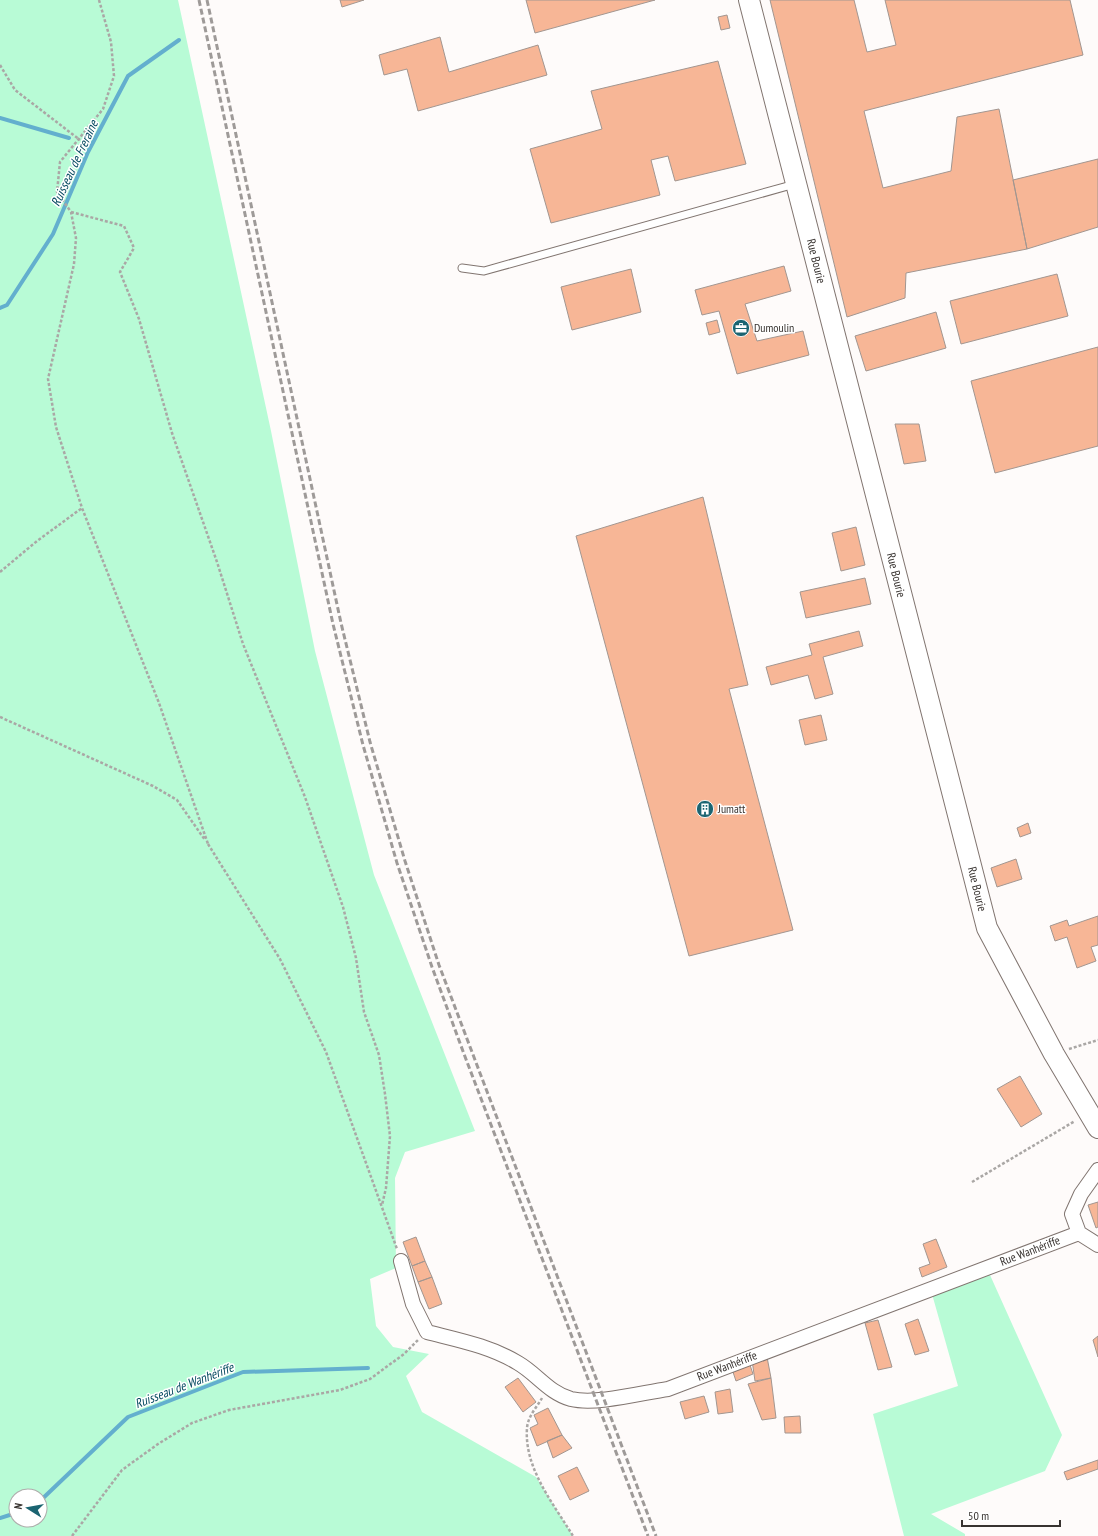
<svg xmlns="http://www.w3.org/2000/svg" width="1098" height="1536" viewBox="0 0 1098 1536" font-family="'PT Sans Narrow',sans-serif">
<style>
.green{fill:#b8fbd6;fill-rule:evenodd}
.lines{fill:none;stroke-linecap:round;stroke-linejoin:round}
.stream{stroke:#63afce;stroke-width:4}
.building{fill:#f7b696;stroke:#a29690}
.lane-casing{stroke:#817570;stroke-width:9}
.street-casing{stroke:#817570;stroke-width:16}
.secondary-casing{stroke:#817570;stroke-width:22}
.path{stroke:#aaa7a5;stroke-width:2.5;stroke-dasharray:3 2;stroke-linecap:butt}
.lane{stroke:#fff;stroke-width:7}
.street{stroke:#fff;stroke-width:14}
.secondary{stroke:#fff;stroke-width:20}
.rail{stroke:#9e9a98;stroke-width:3;stroke-dasharray:6 3;stroke-linecap:butt}
.labels{text-anchor:middle;stroke-width:3;stroke-linejoin:round;paint-order:stroke}
.street-label{font-size:12px;fill:#383330;stroke:#fff}
.poi-label{font-size:12px;fill:#383330;stroke:#fff;text-anchor:start}
.water-label{font-size:13px;font-style:italic;fill:#064a60;stroke:#fff}
</style>
<rect width="100%" height="100%" fill="#fefbfa"/>
<path class="green" d="M 0,0 L 178,0 L 271,431 L 315,651 L 374,875 L 475,1131 L 405,1152 L 395,1178 L 396,1268 L 370,1279 L 376,1326 L 393,1347 L 429,1354 L 406,1376 L 422,1412 L 536,1477 L 573,1536 L 0,1536 ZM 16,1496 L 40,1496 L 40,1520 L 16,1520 Z
M 990,1275 L 1062,1435 L 1045,1471 L 931,1514 L 965,1534 L 965,1536 L 904,1536 L 873,1414 L 958,1386 L 932,1294 Z"/>
<g class="lines">
<path class="stream" d="M 0,118 L 69,138
M 0,308 L 7,305 L 53,234 L 88,152 L 128,76 L 179,40
M 40,1501 L 128,1417 L 243,1372 L 368,1368
M 0,1518 L 16,1513"/>
</g>
<path class="building" d="M 340,0 L 364,0 L 342,7 Z
M 526,0 L 655,0 L 535,33 Z
M 770,0 L 854,0 L 867,52 L 896,45 L 885,0 L 1070,0 L 1083,55 L 864,111 L 883,188 L 951,171 L 957,117 L 999,109 L 1027,249 L 906,273 L 905,298 L 847,317 Z
M 727,15 L 730,28 L 721,30 L 718,17 Z
M 440,37 L 449,72 L 538,45 L 547,75 L 418,111 L 407,69 L 384,75 L 379,55 Z
M 718,61 L 746,164 L 675,181 L 668,156 L 651,160 L 660,195 L 551,223 L 530,149 L 602,129 L 591,91 Z
M 1098,159 L 1098,227 L 1027,249 L 1013,180 Z
M 784,266 L 791,291 L 745,304 L 757,341 L 803,331 L 809,355 L 737,374 L 719,311 L 702,315 L 695,290 Z
M 631,269 L 641,312 L 572,330 L 561,287 Z
M 1057,274 L 1068,316 L 961,344 L 950,301 Z
M 936,312 L 946,348 L 866,371 L 855,336 Z
M 717,320 L 720,332 L 709,335 L 706,323 Z
M 1098,347 L 1098,446 L 995,473 L 971,381 Z
M 895,424 L 919,424 L 926,461 L 904,464 Z
M 703,497 L 748,685 L 729,689 L 793,930 L 689,956 L 576,536 Z
M 856,527 L 865,565 L 841,571 L 832,533 Z
M 865,578 L 871,604 L 806,618 L 800,592 Z
M 859,631 L 863,646 L 823,657 L 833,694 L 815,699 L 808,675 L 771,685 L 766,667 L 812,655 L 809,644 Z
M 821,715 L 827,740 L 805,745 L 799,720 Z
M 1028,823 L 1031,833 L 1020,837 L 1017,828 Z
M 1016,859 L 1022,879 L 997,887 L 991,868 Z
M 1098,916 L 1098,945 L 1091,947 L 1096,961 L 1077,968 L 1067,937 L 1055,941 L 1050,926 L 1067,920 L 1069,926 Z
M 1020,1076 L 1042,1114 L 1021,1127 L 997,1089 Z
M 1098,1202 L 1098,1227 L 1096,1228 L 1088,1205 Z
M 416,1237 L 425,1261 L 412,1266 L 403,1242 Z
M 936,1239 L 947,1267 L 922,1277 L 919,1268 L 930,1264 L 923,1244 Z
M 425,1261 L 432,1277 L 418,1282 L 412,1266 Z
M 432,1277 L 442,1304 L 429,1309 L 418,1282 Z
M 918,1319 L 929,1351 L 915,1355 L 905,1324 Z
M 878,1320 L 892,1367 L 878,1370 L 865,1323 Z
M 1098,1336 L 1098,1357 L 1093,1340 Z
M 767,1357 L 771,1378 L 755,1381 L 752,1360 Z
M 750,1365 L 753,1374 L 736,1381 L 733,1372 Z
M 518,1378 L 536,1402 L 523,1412 L 505,1387 Z
M 771,1378 L 776,1418 L 762,1420 L 748,1384 Z
M 730,1389 L 733,1412 L 718,1414 L 715,1392 Z
M 704,1396 L 709,1412 L 685,1419 L 680,1402 Z
M 548,1408 L 562,1435 L 537,1446 L 530,1428 L 538,1424 L 534,1415 Z
M 800,1416 L 801,1433 L 785,1433 L 784,1417 Z
M 562,1435 L 572,1448 L 553,1458 L 547,1441 Z
M 1098,1460 L 1098,1469 L 1067,1480 L 1064,1472 Z
M 577,1467 L 589,1491 L 570,1500 L 558,1476 Z"/>
<g class="lines">
<defs>
<path id="lane" d="M 462,268 L 484,271 L 795,184"/>
<path id="street" d="M 1079,1233 L 1072,1214 L 1081,1194 L 1098,1170
M 401,1261 L 413,1304 L 427,1332 C 458,1340 490,1346 518,1363 C 537,1374 549,1393 571,1399 C 596,1405 641,1393 668,1389 L 1079,1233 L 1098,1245"/>
<path id="secondary" d="M 749,0 L 987,928 L 1054,1054 L 1098,1128"/>
</defs>
<use href="#lane" class="lane-casing"/>
<use href="#street" class="street-casing"/>
<use href="#secondary" class="secondary-casing"/>
<path class="path" d="M 99,0 L 111,42 L 114,76 L 103,109 L 60,162 L 57,192 L 71,212 L 76,238 L 74,264 L 48,379 L 56,427 L 82,508 L 159,703 L 208,844
M 0,65 L 15,90 L 80,140
M 71,212 L 124,226 L 134,248 L 120,272 L 139,319 L 172,433 L 217,562 L 243,644 L 305,797 L 343,907 L 356,958 L 364,1012 L 379,1055 L 385,1094 L 390,1136 L 386,1188 L 382,1205
M 0,572 L 37,541 L 82,508
M 0,717 L 153,786 L 177,800 L 205,840
M 208,844 L 280,959 L 326,1052 L 397,1249
M 1069,1049 L 1098,1040
M 972,1182 L 1075,1121
M 542,1398 C 537,1407 528,1416 527,1428 C 524,1468 553,1503 573,1536
M 72,1536 L 122,1470 L 158,1444 L 192,1423 L 229,1410 L 340,1390 L 370,1379 L 404,1354 L 418,1340"/>
<use href="#lane" class="lane"/>
<use href="#street" class="street"/>
<use href="#secondary" class="secondary"/>
<path class="rail" d="M 199,0 L 333,624 L 363,745 L 397,863 L 432,967 L 464,1054 L 648,1536
M 207,0 L 341,623 L 370,742 L 405,861 L 439,965 L 472,1052 L 656,1536"/>
</g>
<defs>
<symbol id="office-disc" viewBox="-11 -11 22 22"><circle r="9.5" fill="#1b6471" stroke="#fff"/><path d="M-6-3h4V-5.5h4V-3h4V5H-6ZM-1-4.5V-3h2v-1.5ZM-6 0V1H6V0Z" fill="#fff"/></symbol>
<symbol id="building-disc" viewBox="-11 -11 22 22"><circle r="9.5" fill="#1b6471" stroke="#fff"/><path d="M-4-6H4V6H1V3H-1V6H-4ZM-2.5-4.3h1.7v1.8h-1.7ZM.8-4.3h1.7v1.8H.8ZM-2.5-1h1.7V.8h-1.7ZM.8-1h1.7V.8H.8Z" fill="#fff"/></symbol>
</defs>
<g fill-rule="evenodd">
<use href="#office-disc" x="731" y="318" width="20" height="20"/>
<use href="#building-disc" x="695" y="799" width="20" height="20"/>
</g>
<g class="labels">
<g class="street-label">
<text transform="translate(816 261) rotate(76)" y="4">Rue Bourie</text>
<text transform="translate(896 575) rotate(76)" y="4">Rue Bourie</text>
<text transform="translate(977 889) rotate(76)" y="4">Rue Bourie</text>
<text transform="translate(1030 1251) rotate(-21)" y="4">Rue Wanhériffe</text>
<text transform="translate(727 1366) rotate(-21)" y="4">Rue Wanhériffe</text>
</g>
<g class="poi-label">
<text x="754" y="332">Dumoulin</text>
<text x="718" y="813">Jumatt</text>
</g>
<g class="water-label">
<text transform="translate(74 163) rotate(-65)" y="5">Ruisseau de Freraine</text>
<text transform="translate(184 1385) rotate(-21)" y="5">Ruisseau de Wanhériffe</text>
</g>
</g>
<g transform="translate(28 1508) rotate(281)"><circle r="19" fill="#ffffff" stroke="#afadac"/>
<path d="M0-3L7 15L0 10L-7 15Z" fill="#1b6471"/>
<text y="-6" font-size="11" font-weight="bold" text-anchor="middle" fill="#383330">N</text>
</g>
<path d="M962 1520v6h98v-6" fill="none" stroke="#383330" stroke-width="2"/>
<text x="968" y="1520" font-size="12" fill="#383330" stroke="#ffffff" stroke-width="3" paint-order="stroke">50 m</text>
</svg>
